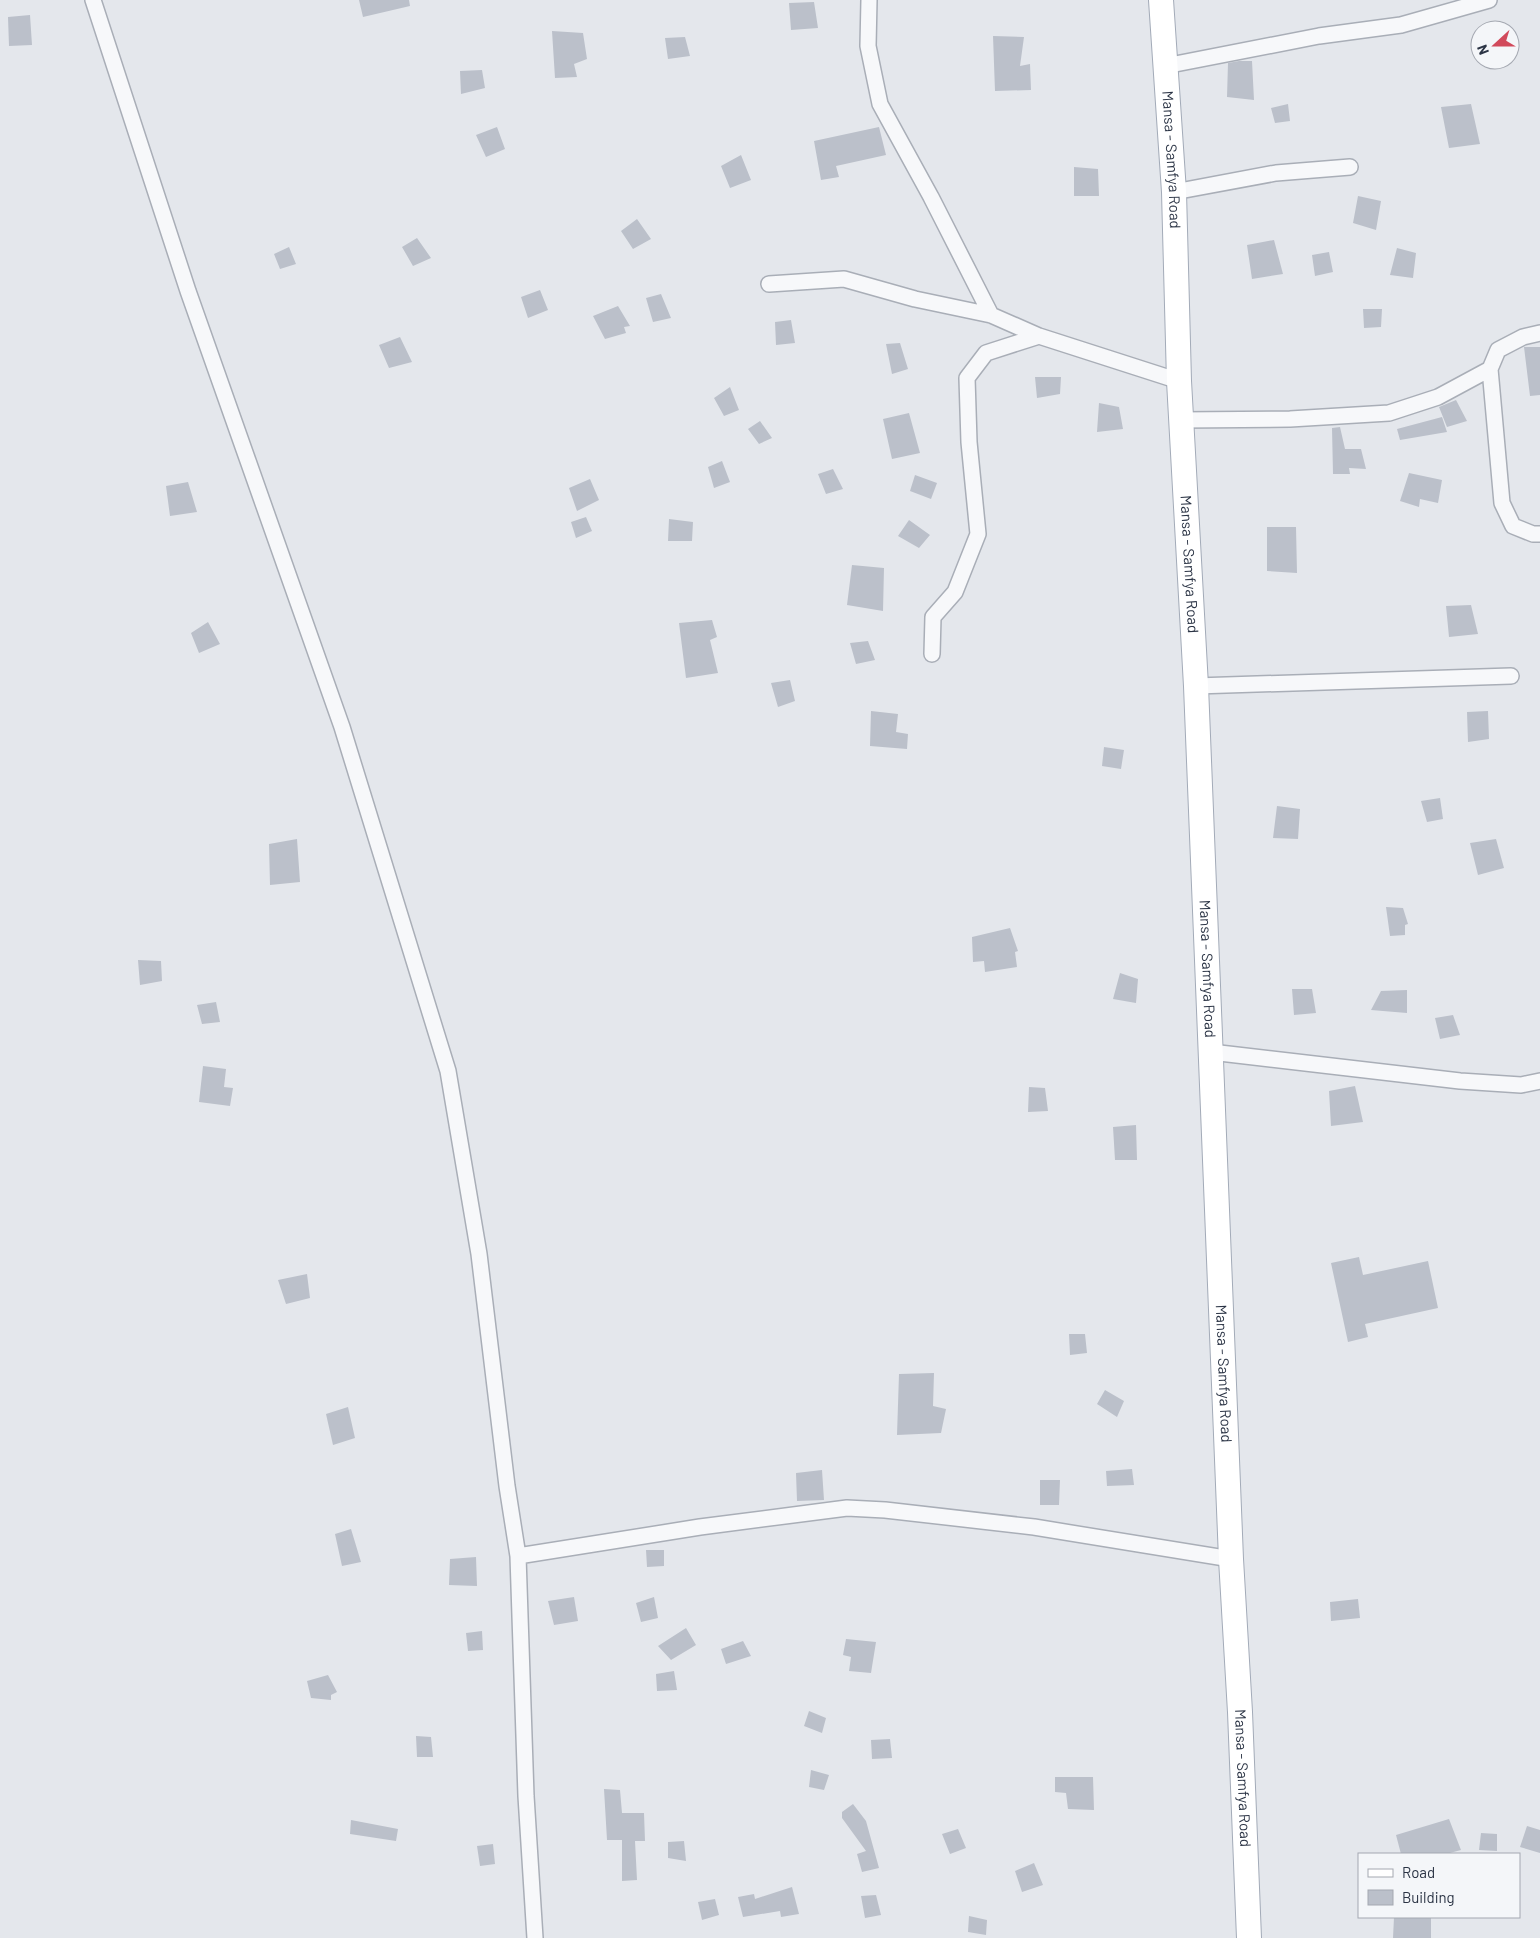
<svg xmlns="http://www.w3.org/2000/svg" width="1540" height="1938" viewBox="0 0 1540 1938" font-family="Barlow,sans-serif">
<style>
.building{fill:#bbc0ca}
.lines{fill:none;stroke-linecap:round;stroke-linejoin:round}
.street-casing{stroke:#a9aeb7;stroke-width:18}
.primary-casing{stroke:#a3abb8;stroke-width:26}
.street{stroke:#f7f8fa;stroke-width:15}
.primary{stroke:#fff;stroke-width:24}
.labels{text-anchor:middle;stroke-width:4;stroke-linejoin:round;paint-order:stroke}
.street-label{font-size:15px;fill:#2b3445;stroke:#f4f6f9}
</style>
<rect width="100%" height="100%" fill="#e4e7ec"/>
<path class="building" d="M 359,0 L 409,0 L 410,6 L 363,17 Z
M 814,2 L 818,28 L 791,30 L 789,3 Z
M 30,15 L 32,45 L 9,46 L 8,17 Z
M 552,31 L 583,33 L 587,59 L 574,64 L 577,77 L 555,78 Z
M 993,36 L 1024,37 L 1020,66 L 1030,64 L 1031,90 L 995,91 Z
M 685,37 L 690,56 L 668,59 L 665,38 Z
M 1239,61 L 1252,61 L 1254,100 L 1227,97 L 1228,63 Z
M 482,70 L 485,88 L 461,94 L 460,71 Z
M 1288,104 L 1290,121 L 1275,123 L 1271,108 Z
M 1471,104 L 1480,144 L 1449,148 L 1441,107 Z
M 497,127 L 505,149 L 486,157 L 476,135 Z
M 879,127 L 886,155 L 836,166 L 839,177 L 821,180 L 814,141 Z
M 741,155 L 751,180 L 730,188 L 721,166 Z
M 1074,167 L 1098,169 L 1099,196 L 1074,196 Z
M 1358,196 L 1381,201 L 1376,230 L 1353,223 Z
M 637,219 L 651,239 L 633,249 L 621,231 Z
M 417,238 L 431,258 L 413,266 L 402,247 Z
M 1274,240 L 1283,274 L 1252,279 L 1247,245 Z
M 289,247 L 296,264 L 280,269 L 274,254 Z
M 1397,248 L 1416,253 L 1413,278 L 1390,275 Z
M 1329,252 L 1333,272 L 1315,276 L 1312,255 Z
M 540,290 L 548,310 L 528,318 L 521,297 Z
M 661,294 L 671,318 L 653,322 L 646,298 Z
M 618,306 L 630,326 L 624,327 L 626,333 L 605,339 L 593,316 Z
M 1363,309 L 1382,309 L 1381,327 L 1364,328 Z
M 791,320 L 795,343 L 776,345 L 775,322 Z
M 400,337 L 412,362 L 389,368 L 379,345 Z
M 900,343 L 908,369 L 892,374 L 886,344 Z
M 1524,347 L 1540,347 L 1540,395 L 1530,396 Z
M 1035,377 L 1061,377 L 1060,394 L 1037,398 Z
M 730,387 L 739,410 L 724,416 L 714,398 Z
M 1456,400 L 1467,421 L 1447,427 L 1439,407 Z
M 1099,403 L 1119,407 L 1123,429 L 1097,432 Z
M 909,413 L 920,453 L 892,459 L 883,419 Z
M 1442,417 L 1447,432 L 1400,440 L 1397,429 Z
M 760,421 L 772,438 L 759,444 L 748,429 Z
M 1340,427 L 1345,449 L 1361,449 L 1366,469 L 1349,468 L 1350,474 L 1333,474 L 1332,428 Z
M 722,461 L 730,482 L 714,488 L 708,467 Z
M 833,469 L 843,489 L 826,494 L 818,474 Z
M 1409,473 L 1442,480 L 1438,503 L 1420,499 L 1419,507 L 1400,501 Z
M 915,475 L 937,483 L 931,499 L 910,491 Z
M 590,479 L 599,500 L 577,511 L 569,488 Z
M 188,482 L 197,512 L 170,516 L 166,486 Z
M 586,517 L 592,531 L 576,538 L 571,522 Z
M 669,519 L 693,522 L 692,541 L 668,541 Z
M 909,520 L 930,535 L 919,548 L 898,536 Z
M 1267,527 L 1296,527 L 1297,573 L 1267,571 Z
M 852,565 L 884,568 L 883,611 L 847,605 Z
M 1471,605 L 1478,634 L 1449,637 L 1446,606 Z
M 712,620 L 717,637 L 710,640 L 718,673 L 686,678 L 679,623 Z
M 208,622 L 220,644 L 199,653 L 191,633 Z
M 868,641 L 875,660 L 856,664 L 850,643 Z
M 790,680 L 795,701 L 778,707 L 771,683 Z
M 871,711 L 898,714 L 896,732 L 908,734 L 907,749 L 870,746 Z
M 1488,711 L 1489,739 L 1468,742 L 1467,712 Z
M 1104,747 L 1124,750 L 1121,769 L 1102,766 Z
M 1440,798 L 1443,819 L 1427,822 L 1421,801 Z
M 1277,806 L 1300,809 L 1298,839 L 1273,838 Z
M 297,839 L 300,882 L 270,885 L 269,844 Z
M 1496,839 L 1504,868 L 1478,875 L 1470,843 Z
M 1386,907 L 1403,908 L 1408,924 L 1405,925 L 1405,935 L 1390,936 Z
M 1010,928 L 1018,951 L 1015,952 L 1017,967 L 985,972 L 984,961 L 973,962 L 972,937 Z
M 138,960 L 161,961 L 162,981 L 140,985 Z
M 1120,973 L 1138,979 L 1136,1003 L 1113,999 Z
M 1292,989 L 1312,989 L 1316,1013 L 1294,1015 Z
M 1407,990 L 1407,1013 L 1371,1010 L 1381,991 Z
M 216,1002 L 220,1022 L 202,1024 L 197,1005 Z
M 1453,1015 L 1460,1035 L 1440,1039 L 1435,1018 Z
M 203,1066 L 226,1069 L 224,1087 L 233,1088 L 230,1106 L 199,1102 Z
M 1355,1086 L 1363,1122 L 1331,1126 L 1329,1091 Z
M 1029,1087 L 1045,1088 L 1048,1111 L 1028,1112 Z
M 1136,1125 L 1137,1160 L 1115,1160 L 1113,1127 Z
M 1359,1257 L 1363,1275 L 1428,1261 L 1438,1308 L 1365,1324 L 1368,1337 L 1348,1342 L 1331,1263 Z
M 307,1274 L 310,1298 L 286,1304 L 278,1280 Z
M 1069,1334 L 1085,1334 L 1087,1353 L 1070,1355 Z
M 934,1373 L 933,1406 L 946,1409 L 941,1433 L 897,1435 L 899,1374 Z
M 1105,1390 L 1124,1401 L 1117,1417 L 1097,1404 Z
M 348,1407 L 355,1438 L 333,1445 L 326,1414 Z
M 1132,1469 L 1134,1485 L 1107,1486 L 1106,1471 Z
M 822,1470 L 824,1500 L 797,1501 L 796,1473 Z
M 1040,1480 L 1060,1480 L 1059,1505 L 1040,1505 Z
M 351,1529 L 361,1562 L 342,1566 L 335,1534 Z
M 646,1550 L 664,1550 L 664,1566 L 647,1567 Z
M 476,1557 L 477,1586 L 449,1585 L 450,1559 Z
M 574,1597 L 578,1621 L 554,1625 L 548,1601 Z
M 654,1597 L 658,1618 L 641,1622 L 636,1603 Z
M 1358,1599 L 1360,1618 L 1331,1621 L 1330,1602 Z
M 686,1628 L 696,1645 L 671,1660 L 658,1646 Z
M 482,1631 L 483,1650 L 468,1651 L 466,1633 Z
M 846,1639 L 876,1642 L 871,1673 L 849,1671 L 851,1657 L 843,1655 Z
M 743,1641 L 751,1656 L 726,1664 L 721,1649 Z
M 674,1671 L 677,1690 L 657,1691 L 656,1674 Z
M 328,1675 L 337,1692 L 331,1695 L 331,1700 L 311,1698 L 307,1681 Z
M 809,1711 L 826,1718 L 822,1733 L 804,1726 Z
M 416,1736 L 431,1737 L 433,1757 L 417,1757 Z
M 890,1739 L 892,1758 L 872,1759 L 871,1740 Z
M 811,1770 L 829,1775 L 824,1790 L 809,1787 Z
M 1055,1777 L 1093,1777 L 1094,1810 L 1068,1809 L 1066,1793 L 1055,1792 Z
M 604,1789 L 620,1790 L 622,1813 L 644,1813 L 645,1841 L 635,1841 L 637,1880 L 622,1881 L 622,1840 L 607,1840 Z
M 853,1804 L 866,1821 L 879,1868 L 862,1872 L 857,1854 L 866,1851 L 842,1818 L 842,1812 Z
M 1449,1819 L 1461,1850 L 1446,1854 L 1401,1854 L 1396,1835 Z
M 351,1820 L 398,1829 L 396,1841 L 350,1834 Z
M 1527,1826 L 1540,1830 L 1540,1853 L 1520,1847 Z
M 958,1829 L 966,1848 L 950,1854 L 942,1834 Z
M 1481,1833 L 1497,1834 L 1497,1851 L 1479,1850 Z
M 684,1841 L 686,1861 L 668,1858 L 668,1842 Z
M 493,1844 L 495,1864 L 480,1866 L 477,1846 Z
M 1034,1863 L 1043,1885 L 1022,1892 L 1015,1871 Z
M 792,1887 L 799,1914 L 781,1917 L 780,1911 L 743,1917 L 738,1897 L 754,1894 L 755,1899 Z
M 876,1895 L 881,1915 L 865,1918 L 861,1896 Z
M 715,1899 L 719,1915 L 702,1920 L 698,1902 Z
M 969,1916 L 987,1920 L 986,1935 L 968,1932 Z
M 1394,1917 L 1431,1917 L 1431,1938 L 1393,1938 Z"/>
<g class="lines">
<defs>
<path id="street" d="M 93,0 L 188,291 L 342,727 L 448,1071 L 479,1254 L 507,1486 L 518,1556 L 526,1796 L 535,1938
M 869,0 L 868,46 L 880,104 L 931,197 L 991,315
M 1165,66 L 1319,36 L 1401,25 L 1489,0
M 1174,192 L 1276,173 L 1350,167
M 769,284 L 844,279 L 915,299 L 991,315 L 1039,336 L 1179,381
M 1490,369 L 1502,503 L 1513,526 L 1533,534 L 1540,534
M 1181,420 L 1290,419 L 1389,413 L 1438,397 L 1490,369 L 1498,350 L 1523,337 L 1540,333
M 932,654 L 933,617 L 955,592 L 978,534 L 969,442 L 967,378 L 986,353 L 1039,336
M 1196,686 L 1511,676
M 1211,1052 L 1460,1081 L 1521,1085 L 1540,1081
M 518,1556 L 700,1527 L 847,1508 L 885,1510 L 1034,1527 L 1231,1559"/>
<g id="primary">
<path id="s1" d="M 1161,0 L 1174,192 L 1179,381 L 1196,686 L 1231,1559 L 1240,1712 L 1249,1938"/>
</g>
</defs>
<use href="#street" class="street-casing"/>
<use href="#primary" class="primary-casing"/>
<use href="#street" class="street"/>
<use href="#primary" class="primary"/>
</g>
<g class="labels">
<g class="street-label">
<text dy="5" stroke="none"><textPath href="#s1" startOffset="160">Mansa - Samfya Road</textPath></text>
<text dy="5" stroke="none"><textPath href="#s1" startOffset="565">Mansa - Samfya Road</textPath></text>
<text dy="5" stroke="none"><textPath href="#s1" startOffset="970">Mansa - Samfya Road</textPath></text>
<text dy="5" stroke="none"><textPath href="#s1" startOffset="1375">Mansa - Samfya Road</textPath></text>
<text dy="5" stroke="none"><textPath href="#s1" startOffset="1780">Mansa - Samfya Road</textPath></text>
</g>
</g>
<rect x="1358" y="1853" width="162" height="65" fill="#f4f6f9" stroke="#a4a8b1"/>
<rect x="1368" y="1869" width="25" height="8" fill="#ffffff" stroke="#a4a8b1"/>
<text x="1402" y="1878" font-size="15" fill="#2b3445">Road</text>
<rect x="1368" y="1890" width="25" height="15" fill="#bbc0ca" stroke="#a4a8b1"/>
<text x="1402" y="1903" font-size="15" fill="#2b3445">Building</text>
<g transform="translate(1495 45) rotate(249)"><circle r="24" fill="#f4f6f9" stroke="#a4a8b1"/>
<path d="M0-4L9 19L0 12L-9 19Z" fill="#d1495b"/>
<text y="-8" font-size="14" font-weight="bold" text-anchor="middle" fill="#2b3445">N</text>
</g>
</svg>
